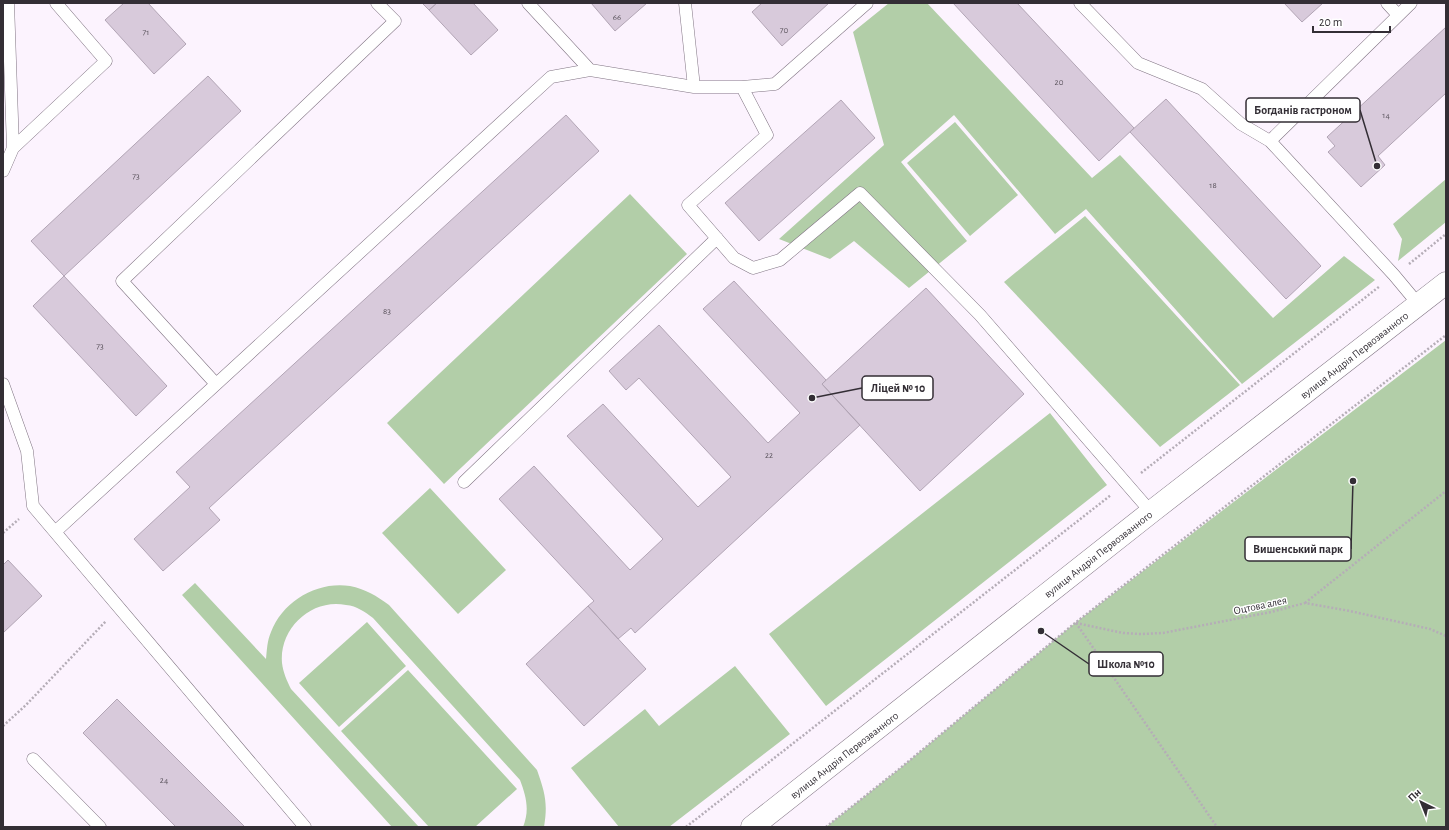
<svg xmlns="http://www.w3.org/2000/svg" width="1449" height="830" viewBox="0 0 1449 830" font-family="'Alegreya Sans',sans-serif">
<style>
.green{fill:#b2cea8}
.building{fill:#d8cadb;stroke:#b2a5b5}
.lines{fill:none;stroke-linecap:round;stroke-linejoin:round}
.service-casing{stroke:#807483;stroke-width:13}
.tertiary-casing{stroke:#807483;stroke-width:23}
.path{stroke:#b5adb7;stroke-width:2.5;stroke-dasharray:2 2;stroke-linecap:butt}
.service{stroke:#fff;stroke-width:12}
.tertiary{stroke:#fff;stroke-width:22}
.labels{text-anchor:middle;stroke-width:3;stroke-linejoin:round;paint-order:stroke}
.number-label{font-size:9px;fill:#5c555e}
.street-label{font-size:11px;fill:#332e35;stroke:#fff}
.leader{fill:none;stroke:#332e35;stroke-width:1.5}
.callout-dot{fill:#332e35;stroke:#fff;stroke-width:1.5}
.callout{fill:#fff;stroke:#332e35;stroke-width:1.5}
.callout-label{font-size:12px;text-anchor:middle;font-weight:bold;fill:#332e35}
</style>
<rect width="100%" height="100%" fill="#fcf3fe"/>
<path class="green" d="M 889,3 L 927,3 L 1092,178 L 1120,155 L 1273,318 L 1344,256 L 1375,280 L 1242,384 L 1086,209 L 1055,234 L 954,115 L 901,162 L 967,241 L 909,288 L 854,241 L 830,259 L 779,239 L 884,145 L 853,32 Z
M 955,122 L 1018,195 L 970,236 L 907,163 Z
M 1446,179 L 1446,222 L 1398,261 L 1402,239 L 1393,224 Z
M 630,194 L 687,254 L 444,484 L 387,423 Z
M 1085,216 L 1240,385 L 1160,447 L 1004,282 Z
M 1446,340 L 1446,827 L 826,827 L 898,770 L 1075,623 Z
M 1050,413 L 1107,485 L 826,706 L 769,634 Z
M 430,488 L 506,570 L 458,614 L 382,533 Z
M 195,583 L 266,659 C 267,650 267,641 271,632 C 283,601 317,581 350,586 C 365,589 377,596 389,605 L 537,770 C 545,793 548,803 544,827 L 523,827 C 530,810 526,796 520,780 L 373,618 C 365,612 357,606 346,605 C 312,598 279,628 282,663 C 283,672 287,681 291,689 L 419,827 L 392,827 L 182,595 Z
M 367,622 L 406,666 L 339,727 L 299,683 Z
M 735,666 L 790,734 L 669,827 L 619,827 L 571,768 L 645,709 L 659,726 Z
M 408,670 L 517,789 L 475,827 L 429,827 L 341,731 Z"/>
<path class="building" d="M 124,3 L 148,3 L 186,44 L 154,74 L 105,20 Z
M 422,3 L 437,3 L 429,10 Z
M 437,3 L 473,3 L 498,30 L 471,55 L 429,10 Z
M 591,3 L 647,3 L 615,31 Z
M 762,3 L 829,3 L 782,46 L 752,12 Z
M 953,3 L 1017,3 L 1134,128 L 1099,161 Z
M 1284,3 L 1323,3 L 1302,22 Z
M 1446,27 L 1446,93 L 1378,156 L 1385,165 L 1361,187 L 1328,152 L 1335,146 L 1327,137 Z
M 208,76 L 241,111 L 64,276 L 31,241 Z
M 1166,99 L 1321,266 L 1286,299 L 1130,132 Z
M 841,100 L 875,138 L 759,241 L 725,203 Z
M 566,115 L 599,151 L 209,508 L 220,520 L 163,571 L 134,539 L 190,487 L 176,472 Z
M 64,276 L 167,386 L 136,416 L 33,306 Z
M 734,281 L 826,380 L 822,384 L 860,425 L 635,633 L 631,628 L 618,639 L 588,606 L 594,601 L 499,499 L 534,466 L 630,570 L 663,539 L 567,436 L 603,404 L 698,507 L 731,477 L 639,378 L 626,390 L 609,371 L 659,325 L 768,443 L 800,413 L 703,309 Z
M 926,288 L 1024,394 L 920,491 L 822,384 Z
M 8,560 L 42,596 L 3,633 L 3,565 Z
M 588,606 L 646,669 L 584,726 L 526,664 Z
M 117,699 L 245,827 L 176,827 L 83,733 Z"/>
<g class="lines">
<defs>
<path id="service" d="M 528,3 L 590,70
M 685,3 L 694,87
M 1080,3 L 1138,63 L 1202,89 L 1241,124 L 1270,141 L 1394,275 L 1419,305
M 1387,3 L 1398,15
M 742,87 L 767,135 L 688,205 L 734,258 L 753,268 L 780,260 L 860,193 L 980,315 L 1151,512
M 1270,141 L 1411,3
M 13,148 L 106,61 L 56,3
M 3,171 L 13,148 L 8,3
M 3,384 L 27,451 L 33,506 L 305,827
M 216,384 L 122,281 L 395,21 L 377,3
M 464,482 L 717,238
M 55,532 L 551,77 L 590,70 L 694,87 L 742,87 L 775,84 L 867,3
M 33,759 L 100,827"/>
<path id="tertiary" d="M 752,827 L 1151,512 L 1446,283"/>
</defs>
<use href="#service" class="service-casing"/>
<use href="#tertiary" class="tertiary-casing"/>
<path class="path" d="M 1409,264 L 1446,234
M 1141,473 L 1380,286
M 3,533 L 19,519
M 1305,603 L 1446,491
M 1076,623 L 1123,633 L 1141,634 L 1163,633 L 1271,612 L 1305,603 L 1350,611 L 1430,629 L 1446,636
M 1076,623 L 1217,827
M 3,726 L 26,705 L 106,621
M 686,827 L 1111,495
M 826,827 L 898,770 L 1075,623 L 1446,335"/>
<use href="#service" class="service"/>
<use href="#tertiary" class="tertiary"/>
</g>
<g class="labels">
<g class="number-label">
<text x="617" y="20">66</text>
<text x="784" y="33">70</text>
<text x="146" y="35">71</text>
<text x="1059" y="85">20</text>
<text x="1386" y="118">14</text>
<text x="136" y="179">73</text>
<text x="1213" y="188">18</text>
<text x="387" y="314">83</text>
<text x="100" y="349">73</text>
<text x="769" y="458">22</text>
<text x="164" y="783">24</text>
</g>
<g class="street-label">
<text transform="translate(1354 355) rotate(-38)" y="4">вулиця Андрія Первозванного</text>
<text transform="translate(1098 554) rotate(-38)" y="4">вулиця Андрія Первозванного</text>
<text transform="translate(1260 605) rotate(-12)" y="4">Оцтова алея</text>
<text transform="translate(844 755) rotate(-38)" y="4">вулиця Андрія Первозванного</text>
</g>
</g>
<path class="leader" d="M1377 166L1360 110M812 398L862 388M1353 481L1351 549M1041 631L1089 664"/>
<g class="callout-dot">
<circle cx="1377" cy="166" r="4"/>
<circle cx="812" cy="398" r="4"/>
<circle cx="1353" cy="481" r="4"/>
<circle cx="1041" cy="631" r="4"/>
</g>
<g class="callout">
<rect x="1246" y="98" width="114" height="24" rx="4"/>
<rect x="862" y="376" width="71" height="24" rx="4"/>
<rect x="1245" y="537" width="106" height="24" rx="4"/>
<rect x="1089" y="652" width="74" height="24" rx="4"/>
</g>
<g class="callout-label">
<text x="1303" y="114">Богданів гастроном</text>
<text x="898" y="392">Ліцей № 10</text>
<text x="1298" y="553">Вишенський парк</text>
<text x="1126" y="668">Школа №10</text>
</g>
<rect width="1449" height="830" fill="none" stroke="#332e35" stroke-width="8"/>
<g transform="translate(1421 802) rotate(317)" stroke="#ffffff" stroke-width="3" paint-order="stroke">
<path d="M0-3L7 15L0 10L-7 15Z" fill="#332e35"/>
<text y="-6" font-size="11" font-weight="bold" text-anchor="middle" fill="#332e35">Пн</text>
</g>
<path d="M1313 26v6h77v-6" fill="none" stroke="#332e35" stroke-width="2"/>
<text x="1319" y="26" font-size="12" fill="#332e35" stroke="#ffffff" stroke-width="3" paint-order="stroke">20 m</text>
</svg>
